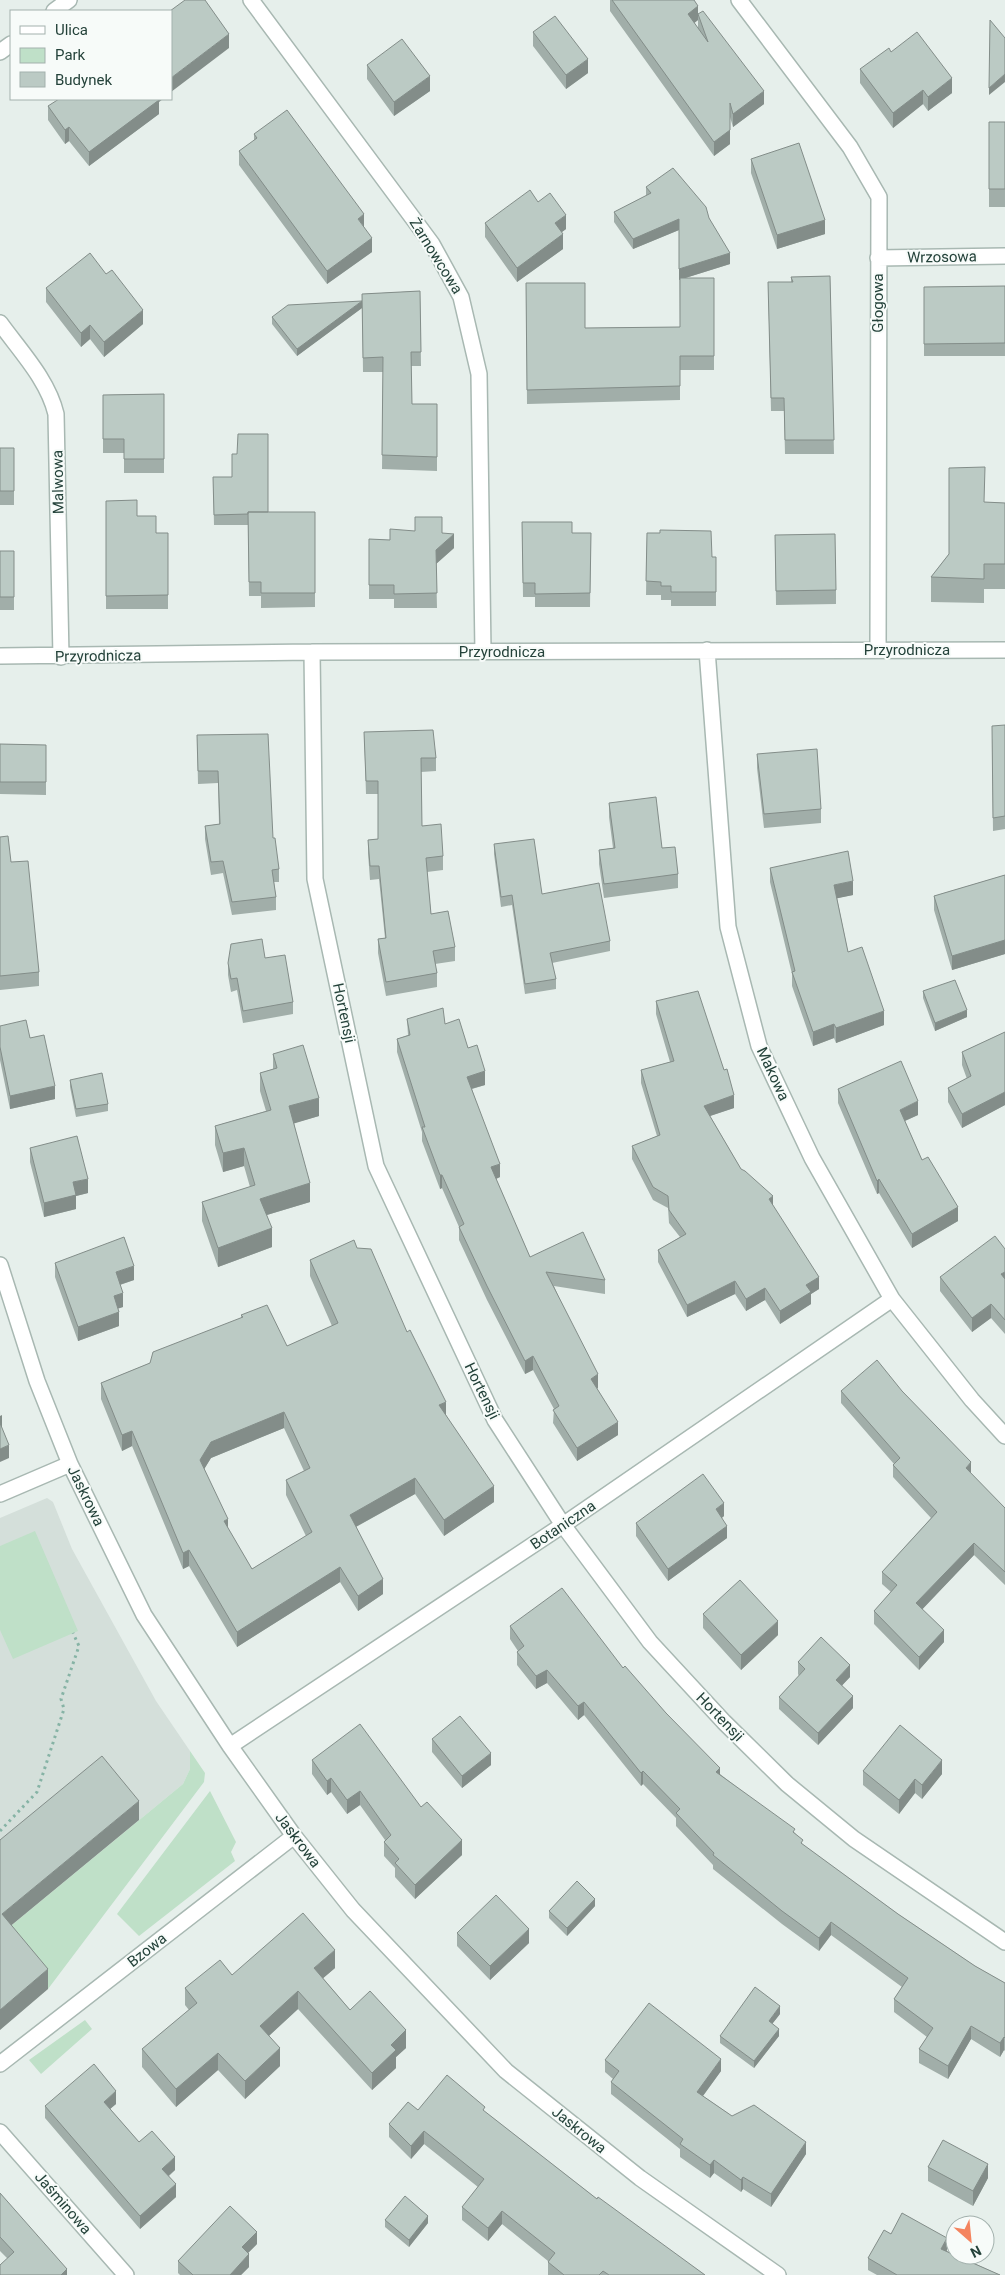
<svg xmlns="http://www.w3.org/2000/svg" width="1005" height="2275" viewBox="0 0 1005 2275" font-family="Roboto,sans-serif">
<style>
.built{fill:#d4dfda}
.green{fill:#bfe0c8}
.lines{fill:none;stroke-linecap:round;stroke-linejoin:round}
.street-casing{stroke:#a8b8b2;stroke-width:18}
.path{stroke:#86b3a5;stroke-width:3;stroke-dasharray:2.5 4;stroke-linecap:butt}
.street{stroke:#fff;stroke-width:15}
.wall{fill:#a1aea9;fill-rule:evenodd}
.shaded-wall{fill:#838d89}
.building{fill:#bbcac4;stroke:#838d89;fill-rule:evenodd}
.labels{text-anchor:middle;stroke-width:4;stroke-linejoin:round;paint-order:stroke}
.street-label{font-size:15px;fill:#24423a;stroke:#f7fbf9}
</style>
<rect width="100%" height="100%" fill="#e6efeb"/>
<path class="built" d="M 47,1498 L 53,1502 L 72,1549 L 156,1701 L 190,1751 L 190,1769 L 183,1784 L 1,1934 L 48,1989 L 0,2030 L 0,1518 Z"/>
<path class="green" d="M 35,1531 L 78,1631 L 13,1659 L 0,1630 L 0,1546 Z
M 190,1751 L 205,1773 L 204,1782 L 48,1989 L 1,1934 L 183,1784 L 190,1769 Z
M 210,1791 L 236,1842 L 231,1852 L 235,1861 L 139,1936 L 117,1914 Z
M 85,2020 L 92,2029 L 41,2074 L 29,2060 Z"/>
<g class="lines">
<defs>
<path id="street" d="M 251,0 L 432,244 L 461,297 L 479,374 L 483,652
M 739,0 L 850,147 L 879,197 L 878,650
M 54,11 L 69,0
M 0,52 L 11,44
M 878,258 L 1005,256
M 0,323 C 21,352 48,380 56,414 L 61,657
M 707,650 L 728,927 L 759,1046 L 812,1158 L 892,1299 L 972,1400 L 1005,1436
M 312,652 L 315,879 L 376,1166 L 495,1420 L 563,1525 L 650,1642 L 724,1722 L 787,1784 L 854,1839 L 1005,1942
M 0,656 L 312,652 L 1005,650
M 0,1265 L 37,1381 L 70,1464 L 144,1615 L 230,1746 L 294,1836 L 353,1910 L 506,2071 L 640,2178 L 778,2275
M 0,1494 L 70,1464
M 230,1746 L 563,1525 L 892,1299
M 0,2064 L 294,1836
M 0,2132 L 126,2275"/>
</defs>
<use href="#street" class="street-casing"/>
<path class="path" d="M 0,1831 L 37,1792 L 64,1709 L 61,1699 L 79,1646 L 73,1633"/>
<use href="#street" class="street"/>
</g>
<path class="wall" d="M 610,0 L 694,0 L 698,13 L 764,104 L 733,127 L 730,117 L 730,144 L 714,156 L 610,11 ZM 698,20 L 698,28 L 694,23 Z
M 533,32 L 588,73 L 566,89 L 533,46 Z
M 891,52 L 952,93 L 928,111 L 923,104 L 893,128 L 860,83 L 860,69 Z
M 367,65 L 430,91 L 394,116 L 367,79 Z
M 159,102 L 159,114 L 89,166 L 69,141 L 65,144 L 48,120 L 48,106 Z
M 989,122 L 1005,122 L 1005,207 L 989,207 Z
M 254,134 L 364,227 L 372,252 L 327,284 L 239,165 L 239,151 L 254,141 Z
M 751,159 L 825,234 L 777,249 L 751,173 Z
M 646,187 L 709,218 L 730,264 L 685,278 L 714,278 L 714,370 L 680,370 L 680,400 L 527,404 L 526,283 L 585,328 L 680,327 L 679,230 L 633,249 L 614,222 L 614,212 L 646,196 Z
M 538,202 L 566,229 L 562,232 L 563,249 L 517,282 L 485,237 L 485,223 Z
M 830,276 L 834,454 L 785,454 L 784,411 L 771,411 L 768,282 L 791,282 L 791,277 Z
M 1005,286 L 1005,356 L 924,356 L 924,287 Z
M 46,288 L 143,324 L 104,357 L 90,339 L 81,347 L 46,302 Z
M 420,291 L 421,366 L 411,366 L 412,404 L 437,404 L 437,471 L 382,469 L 383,372 L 363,372 L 362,294 Z
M 362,308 L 297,356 L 272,324 L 272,317 Z
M 164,394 L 164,473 L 124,473 L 124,453 L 103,453 L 103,395 Z
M 0,448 L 14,448 L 14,505 L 0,505 Z
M 213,477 L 268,512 L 315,512 L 315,607 L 261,608 L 261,596 L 249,596 L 248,525 L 214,525 Z
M 106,501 L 137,516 L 156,533 L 168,533 L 168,609 L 106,609 Z
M 985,502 L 1005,503 L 1005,589 L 984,589 L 984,603 L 931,602 L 931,577 L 949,554 Z
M 522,522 L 572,533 L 591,533 L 590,607 L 535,607 L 535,597 L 523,597 Z
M 442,533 L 454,548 L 436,564 L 437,608 L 394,608 L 394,599 L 369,599 L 369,539 L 390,540 Z
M 647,533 L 712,557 L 716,557 L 716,606 L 671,606 L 671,600 L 661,600 L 661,595 L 646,595 Z
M 775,535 L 836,590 L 836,604 L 776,605 Z
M 0,551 L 14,551 L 14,610 L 0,610 Z
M 1005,725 L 1005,829 L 993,831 L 992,740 Z
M 364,732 L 436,758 L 436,771 L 421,772 L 422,826 L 443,856 L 443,870 L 427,872 L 431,914 L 455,947 L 455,961 L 435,964 L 437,973 L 437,987 L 386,996 L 378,953 L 378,939 L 385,938 L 379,879 L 370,880 L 368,853 L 368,840 L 378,839 L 378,794 L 366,794 Z
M 197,735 L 273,838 L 279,869 L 279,882 L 274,882 L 276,897 L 276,910 L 232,915 L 223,873 L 211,875 L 205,839 L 205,826 L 219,824 L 218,783 L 198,784 Z
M 0,744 L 46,745 L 46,795 L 0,794 Z
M 757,754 L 821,809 L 821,823 L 764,828 L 757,768 Z
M 609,803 L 678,874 L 678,888 L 604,898 L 599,864 L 599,850 L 613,848 L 609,817 Z
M 0,837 L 11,862 L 39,972 L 39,986 L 0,990 Z
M 494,844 L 542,894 L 610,941 L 610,951 L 552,963 L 556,979 L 556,989 L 525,994 L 512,905 L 501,907 L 494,854 Z
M 770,868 L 853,895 L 837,898 L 848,952 L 884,1025 L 836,1043 L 834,1038 L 813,1046 L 792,986 L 792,974 L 770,882 Z
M 1005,875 L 1005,954 L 952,970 L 934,910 L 934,896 Z
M 265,958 L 293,1002 L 293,1014 L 243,1023 L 237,990 L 231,992 L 228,975 L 228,963 Z
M 923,991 L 967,1017 L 935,1031 L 923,998 Z
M 656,1001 L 734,1108 L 710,1116 L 741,1169 L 773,1206 L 819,1289 L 811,1294 L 811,1304 L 780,1324 L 765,1300 L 746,1311 L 735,1294 L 687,1317 L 658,1262 L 658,1250 L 680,1237 L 669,1223 L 668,1208 L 653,1200 L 632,1159 L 632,1146 L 657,1136 L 641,1083 L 641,1070 L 670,1062 L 656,1014 Z
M 407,1019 L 445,1024 L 468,1048 L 485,1085 L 472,1089 L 500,1177 L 496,1179 L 530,1257 L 605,1280 L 605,1294 L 554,1286 L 598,1388 L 597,1388 L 618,1435 L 577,1461 L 553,1423 L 554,1409 L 533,1370 L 525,1374 L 487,1300 L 459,1240 L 459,1227 L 442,1188 L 440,1189 L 422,1141 L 422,1132 L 397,1052 L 397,1039 L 408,1035 Z
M 0,1026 L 30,1038 L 55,1099 L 10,1109 L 0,1060 Z
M 1005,1032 L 1005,1105 L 962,1128 L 948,1102 L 948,1088 L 967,1079 L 962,1065 L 962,1052 Z
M 273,1054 L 319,1116 L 294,1123 L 310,1202 L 267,1215 L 272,1247 L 218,1267 L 202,1221 L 202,1202 L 250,1187 L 244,1166 L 223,1172 L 215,1145 L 215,1126 L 266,1111 L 260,1091 L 260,1073 L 273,1069 Z
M 70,1080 L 108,1104 L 108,1111 L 76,1117 L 70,1087 Z
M 838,1089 L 918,1115 L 905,1121 L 922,1160 L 958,1221 L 912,1248 L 879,1193 L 877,1194 L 838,1103 Z
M 30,1148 L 88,1193 L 76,1196 L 76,1209 L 44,1217 L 30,1162 Z
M 357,1248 L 407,1332 L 446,1415 L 494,1502 L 444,1536 L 415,1494 L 356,1527 L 383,1594 L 358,1611 L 340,1582 L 237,1647 L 189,1566 L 183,1569 L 132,1446 L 122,1451 L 101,1399 L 101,1383 L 150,1363 L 241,1318 L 241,1315 L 287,1346 L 332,1326 L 310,1276 L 310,1260 ZM 284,1428 L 304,1471 L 286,1480 L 286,1495 L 306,1536 L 252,1569 L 228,1529 L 204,1469 L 211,1458 Z
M 1005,1249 L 1005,1334 L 991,1318 L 972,1332 L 940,1291 L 940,1277 Z
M 55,1263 L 134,1280 L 120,1285 L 123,1307 L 118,1308 L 119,1326 L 78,1341 L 55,1277 Z
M 841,1391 L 971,1474 L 1005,1508 L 1005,1585 L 974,1555 L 922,1609 L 944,1642 L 919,1670 L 874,1624 L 874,1611 L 891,1592 L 882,1584 L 882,1572 L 931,1518 L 893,1477 L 893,1465 L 894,1464 L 841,1403 Z
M 724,1516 L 722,1518 L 727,1538 L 668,1581 L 636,1536 L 636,1523 Z
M 703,1614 L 778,1635 L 741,1670 L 703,1628 Z
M 510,1626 L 623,1668 L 666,1713 L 720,1774 L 795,1833 L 803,1845 L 898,1914 L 975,1966 L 1005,1983 L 1005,2051 L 1004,2050 L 1000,2057 L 971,2039 L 948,2079 L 919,2063 L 919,2049 L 927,2037 L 894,2012 L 894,1999 L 902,1987 L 831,1935 L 819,1951 L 782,1924 L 713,1869 L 713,1865 L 676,1826 L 676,1818 L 643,1784 L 641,1786 L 584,1715 L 578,1720 L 547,1683 L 536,1689 L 517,1665 L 517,1652 L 518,1651 L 510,1639 Z
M 798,1662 L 850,1677 L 842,1685 L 853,1708 L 818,1745 L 779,1709 L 779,1697 L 799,1676 L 798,1674 Z
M 432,1739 L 491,1765 L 462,1788 L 432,1752 Z
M 312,1760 L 421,1807 L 462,1855 L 415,1899 L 395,1877 L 395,1868 L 384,1856 L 384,1842 L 385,1840 L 360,1805 L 347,1814 L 331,1792 L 327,1795 L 312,1774 Z
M 863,1771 L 942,1774 L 922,1799 L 915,1793 L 899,1814 L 863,1785 Z
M 595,1906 L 567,1936 L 549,1918 L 549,1911 Z
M 457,1933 L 529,1943 L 490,1980 L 457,1946 Z
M 335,1968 L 323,1978 L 350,2010 L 406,2048 L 396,2057 L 396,2068 L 372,2090 L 298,2009 L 269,2036 L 280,2066 L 245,2099 L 218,2070 L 176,2107 L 142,2067 L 142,2049 L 189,2010 L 185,2005 L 185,1988 L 232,1975 Z
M 780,2014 L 772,2024 L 779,2036 L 754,2068 L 720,2043 L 720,2036 Z
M 605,2060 L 721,2071 L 703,2096 L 732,2116 L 806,2154 L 771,2207 L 743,2189 L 741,2192 L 714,2173 L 710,2178 L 680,2157 L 680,2149 L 611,2094 L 611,2082 L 613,2079 L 605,2072 Z
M 116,2104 L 110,2109 L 139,2142 L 175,2170 L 169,2176 L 176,2197 L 140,2229 L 45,2118 L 45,2106 Z
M 418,2110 L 485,2112 L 597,2199 L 705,2275 L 548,2275 L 548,2261 L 502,2224 L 488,2241 L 462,2220 L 462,2207 L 478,2187 L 424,2144 L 411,2159 L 389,2137 L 389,2124 Z
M 928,2167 L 988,2178 L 973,2206 L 928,2181 Z
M 0,2193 L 67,2275 L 7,2258 L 0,2251 Z
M 385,2220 L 428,2223 L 409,2247 L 385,2227 Z
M 891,2234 L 947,2250 L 947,2251 L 1000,2275 L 877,2275 L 868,2270 L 868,2258 Z
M 257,2244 L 248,2253 L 249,2267 L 241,2275 L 180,2275 L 178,2273 L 178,2261 Z"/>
<path class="shaded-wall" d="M 698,6 L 698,20 L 688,28 L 688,14 Z
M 229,34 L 229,48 L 171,92 L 171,78 Z
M 588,59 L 588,73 L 566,89 L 566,75 Z
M 1005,74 L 1005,82 L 989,95 L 989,88 Z
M 430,76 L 430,91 L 394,116 L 394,102 Z
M 952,78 L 952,93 L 928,111 L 928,97 Z
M 923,90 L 923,104 L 893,128 L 893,113 Z
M 764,91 L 764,104 L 733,127 L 733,114 Z
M 154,99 L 163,99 L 159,102 L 159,114 L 89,166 L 89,152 Z
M 69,127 L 69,141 L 65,144 L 65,130 Z
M 730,130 L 730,144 L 714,156 L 714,142 Z
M 364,214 L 364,227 L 358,219 Z
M 566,215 L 566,229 L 555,237 L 555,223 Z
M 679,219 L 679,230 L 633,249 L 633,239 Z
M 825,220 L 825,234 L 777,249 L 777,235 Z
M 563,234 L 563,249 L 517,282 L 517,268 Z
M 372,238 L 372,252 L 327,284 L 327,271 Z
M 730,253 L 730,264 L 679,280 L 679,269 Z
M 362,301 L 362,308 L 297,356 L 297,349 Z
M 143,310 L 143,324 L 104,357 L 104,342 Z
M 90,325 L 90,339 L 81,347 L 81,333 Z
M 454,534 L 454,548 L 436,564 L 436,550 Z
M 853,881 L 853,895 L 834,899 L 834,885 Z
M 1005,940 L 1005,954 L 952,970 L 952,956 Z
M 967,1010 L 967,1017 L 935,1031 L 935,1023 Z
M 884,1011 L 884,1025 L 836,1043 L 836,1028 Z
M 834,1024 L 834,1038 L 813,1046 L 813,1032 Z
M 485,1071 L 485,1085 L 467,1090 L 467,1077 Z
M 55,1086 L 55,1099 L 10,1109 L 10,1096 Z
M 1005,1092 L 1005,1105 L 962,1128 L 962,1114 Z
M 734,1095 L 734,1108 L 704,1118 L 704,1106 Z
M 319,1098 L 319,1116 L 289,1125 L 289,1106 Z
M 918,1101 L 918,1115 L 900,1123 L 900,1110 Z
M 244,1148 L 244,1166 L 223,1172 L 223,1153 Z
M 500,1164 L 500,1177 L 491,1181 L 491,1167 Z
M 440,1175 L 442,1175 L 442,1188 L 440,1189 Z
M 88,1179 L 88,1193 L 76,1196 L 76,1209 L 44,1217 L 44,1203 L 73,1182 Z
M 879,1179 L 879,1193 L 877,1194 L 877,1181 Z
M 310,1183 L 310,1202 L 260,1217 L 260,1199 Z
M 773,1196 L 773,1208 L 769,1199 Z
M 958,1207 L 958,1221 L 912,1248 L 912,1234 Z
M 272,1228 L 272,1247 L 218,1267 L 218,1248 Z
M 134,1266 L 134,1280 L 116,1286 L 116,1272 Z
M 1005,1272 L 1005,1285 L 1001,1274 Z
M 819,1277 L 819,1289 L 811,1294 L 811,1304 L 780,1324 L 780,1311 L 806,1285 Z
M 735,1281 L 735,1294 L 687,1317 L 687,1305 Z
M 765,1288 L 765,1300 L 746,1311 L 746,1299 Z
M 123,1293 L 123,1307 L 114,1310 L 114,1296 Z
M 991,1304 L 991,1318 L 972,1332 L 972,1318 Z
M 119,1312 L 119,1326 L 78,1341 L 78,1327 Z
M 533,1356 L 533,1370 L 525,1374 L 525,1361 Z
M 598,1374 L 598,1388 L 591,1392 L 591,1379 Z
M 446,1402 L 446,1418 L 439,1405 Z
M 284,1412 L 284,1428 L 211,1458 L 200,1476 L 200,1460 L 211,1442 Z
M 2,1415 L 2,1428 L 0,1428 L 0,1416 Z
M 618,1422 L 618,1435 L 577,1461 L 577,1448 Z
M 132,1431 L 132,1446 L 122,1451 L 122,1435 Z
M 9,1445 L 9,1458 L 0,1462 L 0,1449 Z
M 971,1462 L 971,1475 L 966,1468 Z
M 415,1478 L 415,1494 L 350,1530 L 350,1515 Z
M 494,1486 L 494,1502 L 444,1536 L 444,1520 Z
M 724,1503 L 724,1516 L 716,1522 L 716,1509 Z
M 228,1519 L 228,1534 L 224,1521 Z
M 727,1526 L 727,1538 L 668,1581 L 668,1569 Z
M 974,1543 L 974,1555 L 916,1616 L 916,1603 Z
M 189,1550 L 189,1566 L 183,1569 L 183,1553 Z
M 340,1567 L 340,1582 L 237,1647 L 237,1632 Z
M 383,1579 L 383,1594 L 358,1611 L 358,1596 Z
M 778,1621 L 778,1635 L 741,1670 L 741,1655 Z
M 944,1630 L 944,1642 L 919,1670 L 919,1657 Z
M 850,1665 L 850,1677 L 836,1692 L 836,1680 Z
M 547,1670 L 547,1683 L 536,1689 L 536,1676 Z
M 853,1696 L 853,1708 L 818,1745 L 818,1733 Z
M 584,1702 L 584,1715 L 578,1720 L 578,1706 Z
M 491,1753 L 491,1765 L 462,1788 L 462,1776 Z
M 942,1760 L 942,1774 L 922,1799 L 922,1785 Z
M 720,1768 L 720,1781 L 716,1772 Z
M 643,1771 L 643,1784 L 641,1786 L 641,1773 Z
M 331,1778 L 331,1792 L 327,1795 L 327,1781 Z
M 915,1779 L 915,1793 L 899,1814 L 899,1800 Z
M 360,1791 L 360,1805 L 347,1814 L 347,1800 Z
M 139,1801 L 139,1820 L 2,1933 L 2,1914 Z
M 462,1840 L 462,1855 L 415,1899 L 415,1885 Z
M 595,1899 L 595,1906 L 567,1936 L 567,1928 Z
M 831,1922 L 831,1935 L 819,1951 L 819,1938 Z
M 529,1929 L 529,1943 L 490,1980 L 490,1966 Z
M 335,1950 L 335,1968 L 314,1986 L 314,1968 Z
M 48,1969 L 48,1989 L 0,2030 L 0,2010 Z
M 298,1991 L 298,2009 L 260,2044 L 260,2026 Z
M 780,2006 L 780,2014 L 769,2028 L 769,2021 Z
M 971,2026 L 971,2039 L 948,2079 L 948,2066 Z
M 779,2029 L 779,2036 L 754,2068 L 754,2061 Z
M 406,2030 L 406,2048 L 396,2057 L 396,2068 L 372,2090 L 372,2073 L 391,2045 Z
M 1004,2037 L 1004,2050 L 1000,2057 L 1000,2043 Z
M 280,2048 L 280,2066 L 245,2099 L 245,2081 Z
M 218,2053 L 218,2070 L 176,2107 L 176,2089 Z
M 721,2059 L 721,2071 L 697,2104 L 697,2092 Z
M 116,2091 L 116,2104 L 104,2114 L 104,2102 Z
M 424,2131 L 424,2144 L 411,2159 L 411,2146 Z
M 806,2142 L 806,2154 L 771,2207 L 771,2194 Z
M 175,2157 L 175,2170 L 162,2181 L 162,2169 Z
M 714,2160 L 714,2173 L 710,2178 L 710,2165 Z
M 988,2164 L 988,2178 L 973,2206 L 973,2191 Z
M 743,2177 L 743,2189 L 741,2192 L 741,2180 Z
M 176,2184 L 176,2197 L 140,2229 L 140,2216 Z
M 502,2211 L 502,2224 L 488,2241 L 488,2228 Z
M 428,2216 L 428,2223 L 409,2247 L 409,2240 Z
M 257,2232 L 257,2244 L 242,2259 L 242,2247 Z
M 947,2238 L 947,2250 L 941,2260 L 941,2249 Z
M 249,2254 L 249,2267 L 241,2275 L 230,2275 Z
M 67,2269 L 67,2275 L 61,2275 Z"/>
<path class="building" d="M 185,0 L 205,0 L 229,34 L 171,78 L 171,11 L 170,11 Z
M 612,0 L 694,0 L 698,6 L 688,14 L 708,42 L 698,14 L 703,11 L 764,91 L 733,114 L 730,103 L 730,130 L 714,142 Z
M 555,16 L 588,59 L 566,75 L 533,32 Z
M 990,20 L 1005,38 L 1005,74 L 989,88 Z
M 917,32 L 952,78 L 928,97 L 923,90 L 893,113 L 860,69 L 889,48 L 891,52 Z
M 402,39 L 430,76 L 394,102 L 367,65 Z
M 59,99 L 158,99 L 159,100 L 89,152 L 69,127 L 65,130 L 48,106 Z
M 287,110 L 364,214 L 358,219 L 372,238 L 327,271 L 239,151 L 257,138 L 254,134 Z
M 989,122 L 1005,122 L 1005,189 L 989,189 Z
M 799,143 L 825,220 L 777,235 L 751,159 Z
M 673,168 L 706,207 L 709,218 L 730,253 L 679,269 L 679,219 L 633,239 L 614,212 L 651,193 L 646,187 Z
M 530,190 L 538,202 L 550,193 L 566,215 L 555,223 L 563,234 L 517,268 L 485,223 Z
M 90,253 L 106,274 L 112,270 L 143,310 L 104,342 L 90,325 L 81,333 L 46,288 Z
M 830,276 L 834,440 L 785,440 L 784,398 L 771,398 L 768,282 L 793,282 L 791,277 Z
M 680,278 L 714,278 L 714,356 L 680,356 L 680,386 L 527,390 L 526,283 L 585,283 L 585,328 L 680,327 Z
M 1005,286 L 1005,343 L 924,344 L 924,287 Z
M 420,291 L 421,352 L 411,352 L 412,404 L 437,404 L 437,457 L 382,455 L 383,357 L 363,358 L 362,294 Z
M 362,301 L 297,349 L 272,317 L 288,305 Z
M 164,394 L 164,459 L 124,459 L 124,439 L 103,439 L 103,395 Z
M 238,434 L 268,434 L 268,512 L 248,512 L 248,514 L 214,515 L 213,477 L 232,477 L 232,454 L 237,454 Z
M 0,448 L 14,448 L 14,491 L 0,491 Z
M 985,467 L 984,502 L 1005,503 L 1005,564 L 984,564 L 984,579 L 931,577 L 949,554 L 949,468 Z
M 137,500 L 137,516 L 156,516 L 156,533 L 168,533 L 168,595 L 106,596 L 106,501 Z
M 248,512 L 315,512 L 315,593 L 261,593 L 261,582 L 249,582 Z
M 415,517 L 442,517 L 442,533 L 454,534 L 436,550 L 437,593 L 394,594 L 394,585 L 369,585 L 369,539 L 390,540 L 390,529 L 415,531 Z
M 522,522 L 572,522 L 572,533 L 591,533 L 590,593 L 535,594 L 535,583 L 523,583 Z
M 660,530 L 711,531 L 712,557 L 716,557 L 716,592 L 671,592 L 671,586 L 661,586 L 661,582 L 646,581 L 647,533 L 660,533 Z
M 835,534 L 836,590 L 776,591 L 775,535 Z
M 0,551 L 14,551 L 14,597 L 0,597 Z
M 1005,725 L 1005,816 L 993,818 L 992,726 Z
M 433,730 L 436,758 L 421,758 L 422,826 L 441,824 L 443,856 L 426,858 L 431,914 L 448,911 L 455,947 L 433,951 L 437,973 L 386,982 L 378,939 L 386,938 L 379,866 L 370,866 L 368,840 L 378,839 L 378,781 L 366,781 L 364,732 Z
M 268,734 L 273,838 L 275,838 L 279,869 L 272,870 L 276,897 L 232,902 L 223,861 L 211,862 L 205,826 L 220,824 L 218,771 L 198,771 L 197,735 Z
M 0,744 L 46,745 L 46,782 L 0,782 Z
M 817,749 L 821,809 L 764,814 L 757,754 Z
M 656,797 L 662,848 L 675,847 L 678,874 L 604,884 L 599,850 L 615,848 L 609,803 Z
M 8,836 L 11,862 L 28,861 L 39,972 L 0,976 L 0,837 Z
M 534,839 L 542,894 L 599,883 L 610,941 L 550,953 L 556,979 L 525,984 L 512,895 L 501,897 L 494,844 Z
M 848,851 L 853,881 L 834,885 L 848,952 L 862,947 L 884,1011 L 836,1028 L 834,1024 L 813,1032 L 792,972 L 795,971 L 770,868 Z
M 1005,875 L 1005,940 L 952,956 L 934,896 Z
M 262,939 L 265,958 L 285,955 L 293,1002 L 243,1011 L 237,978 L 231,979 L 228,963 L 231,944 Z
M 955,980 L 967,1010 L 935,1023 L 923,991 Z
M 698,991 L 724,1070 L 727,1069 L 734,1095 L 704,1106 L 741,1169 L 745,1171 L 773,1196 L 769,1199 L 819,1277 L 806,1285 L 811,1292 L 780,1311 L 765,1288 L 746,1299 L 735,1281 L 687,1305 L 658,1250 L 686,1234 L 669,1210 L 668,1196 L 653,1187 L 632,1146 L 660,1135 L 641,1070 L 674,1061 L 656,1001 Z
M 443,1008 L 445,1024 L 459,1019 L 468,1048 L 477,1045 L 485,1071 L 467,1077 L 500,1164 L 491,1167 L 530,1257 L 583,1232 L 605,1280 L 546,1272 L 598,1374 L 591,1379 L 618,1422 L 577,1448 L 553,1410 L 559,1406 L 533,1356 L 525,1361 L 487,1286 L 459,1227 L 464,1224 L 442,1175 L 440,1175 L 422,1127 L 425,1127 L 397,1039 L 410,1035 L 407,1019 Z
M 26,1020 L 30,1038 L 44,1035 L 55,1086 L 10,1096 L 0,1047 L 0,1026 Z
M 1005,1032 L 1005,1092 L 962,1114 L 948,1088 L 971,1076 L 962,1052 Z
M 303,1045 L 319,1098 L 289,1106 L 310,1183 L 260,1199 L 272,1228 L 218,1248 L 202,1202 L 255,1185 L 244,1148 L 223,1153 L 215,1126 L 271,1110 L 260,1073 L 277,1068 L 273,1054 Z
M 901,1061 L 918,1101 L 900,1110 L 922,1160 L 928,1157 L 958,1207 L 912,1234 L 879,1179 L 877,1181 L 838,1089 Z
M 102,1073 L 108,1104 L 76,1109 L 70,1080 Z
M 77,1136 L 88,1179 L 73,1182 L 76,1195 L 44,1203 L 30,1148 Z
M 995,1236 L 1005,1249 L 1005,1272 L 1001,1274 L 1005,1279 L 1005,1320 L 991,1304 L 972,1318 L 940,1277 Z
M 124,1237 L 134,1266 L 116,1272 L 123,1293 L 114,1296 L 119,1312 L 78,1327 L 55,1263 Z
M 354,1240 L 357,1248 L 371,1249 L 407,1332 L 410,1330 L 446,1402 L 439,1405 L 494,1486 L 444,1520 L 415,1478 L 350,1515 L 383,1579 L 358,1596 L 340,1567 L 237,1632 L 189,1550 L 183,1553 L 132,1431 L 122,1435 L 101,1383 L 150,1363 L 153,1352 L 243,1317 L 241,1315 L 267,1305 L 287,1346 L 338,1323 L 310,1260 ZM 284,1412 L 310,1468 L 286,1480 L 312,1532 L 252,1569 L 224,1521 L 228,1519 L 200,1460 L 211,1442 Z
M 877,1360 L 902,1391 L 971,1462 L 966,1468 L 1005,1508 L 1005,1572 L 974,1543 L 916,1603 L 944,1630 L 919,1657 L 874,1611 L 897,1585 L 882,1572 L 937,1512 L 893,1465 L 900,1458 L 841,1391 Z
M 0,1423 L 9,1445 L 0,1449 Z
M 703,1474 L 724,1503 L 716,1509 L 727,1526 L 668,1569 L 636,1523 Z
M 740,1580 L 778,1621 L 741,1655 L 703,1614 Z
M 562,1588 L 623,1668 L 625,1666 L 666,1713 L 720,1768 L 716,1772 L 795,1829 L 793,1832 L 803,1840 L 801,1843 L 898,1914 L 975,1966 L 1005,1983 L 1005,2038 L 1004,2037 L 1000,2043 L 971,2026 L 948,2066 L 919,2049 L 933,2028 L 894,1999 L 908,1978 L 831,1922 L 819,1938 L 782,1911 L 713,1855 L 714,1853 L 676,1813 L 680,1809 L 643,1771 L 641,1773 L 584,1702 L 578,1706 L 547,1670 L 536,1676 L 517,1652 L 524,1646 L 510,1626 Z
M 821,1637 L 850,1665 L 836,1680 L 853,1696 L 818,1733 L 779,1697 L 805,1669 L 798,1662 Z
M 460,1716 L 491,1753 L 462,1776 L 432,1739 Z
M 360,1724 L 421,1807 L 427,1802 L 462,1840 L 415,1885 L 395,1863 L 399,1859 L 384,1842 L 391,1835 L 360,1791 L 347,1800 L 331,1778 L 327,1781 L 312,1760 Z
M 900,1725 L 942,1760 L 922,1785 L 915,1779 L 899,1800 L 863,1771 Z
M 102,1756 L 139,1801 L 2,1914 L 48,1969 L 0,2010 L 0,1840 Z
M 577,1881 L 595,1899 L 567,1928 L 549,1911 Z
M 496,1895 L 529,1929 L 490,1966 L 457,1933 Z
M 303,1913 L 335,1950 L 314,1968 L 350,2010 L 370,1991 L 406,2030 L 391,2045 L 396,2050 L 372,2073 L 298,1991 L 260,2026 L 280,2048 L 245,2081 L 218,2053 L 176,2089 L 142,2049 L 197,2003 L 185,1988 L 220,1960 L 232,1975 Z
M 755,1987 L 780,2006 L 769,2021 L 779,2029 L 754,2061 L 720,2036 Z
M 649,2003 L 721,2059 L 697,2092 L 732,2116 L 754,2105 L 806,2142 L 771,2194 L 743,2177 L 741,2180 L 714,2160 L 710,2165 L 680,2144 L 683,2139 L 611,2082 L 619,2071 L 605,2060 Z
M 94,2064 L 116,2091 L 104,2102 L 139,2142 L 152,2131 L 175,2157 L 162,2169 L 176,2184 L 140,2216 L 45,2106 Z
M 447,2075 L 485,2107 L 483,2110 L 597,2199 L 598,2197 L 705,2275 L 609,2275 L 603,2271 L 599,2275 L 564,2275 L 548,2262 L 555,2253 L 502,2211 L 488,2228 L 462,2207 L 484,2179 L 424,2131 L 411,2146 L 389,2124 L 408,2102 L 418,2110 Z
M 943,2140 L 988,2164 L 973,2191 L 928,2167 Z
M 0,2193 L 67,2269 L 61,2275 L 0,2275 L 0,2265 L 14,2252 L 0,2237 Z
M 405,2196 L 428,2216 L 409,2240 L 385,2220 Z
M 230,2206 L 257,2232 L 242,2247 L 249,2254 L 230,2275 L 193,2275 L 178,2261 Z
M 902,2213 L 947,2238 L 941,2249 L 1000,2275 L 897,2275 L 868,2258 L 884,2230 L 891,2234 Z"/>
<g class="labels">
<g class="street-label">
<text transform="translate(436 256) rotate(58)" y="5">Żarnowcowa</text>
<text transform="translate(942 257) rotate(-1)" y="5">Wrzosowa</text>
<text transform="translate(878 303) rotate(-90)" y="5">Głogowa</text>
<text transform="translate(58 482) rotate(-91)" y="5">Malwowa</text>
<text x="907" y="655">Przyrodnicza</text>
<text x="502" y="657">Przyrodnicza</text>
<text transform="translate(98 656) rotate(-1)" y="5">Przyrodnicza</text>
<text transform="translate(344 1013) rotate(78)" y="5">Hortensji</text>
<text transform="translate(773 1074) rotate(65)" y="5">Makowa</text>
<text transform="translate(482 1391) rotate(64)" y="5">Hortensji</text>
<text transform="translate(86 1496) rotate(64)" y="5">Jaskrowa</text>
<text transform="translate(563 1525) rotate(-34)" y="5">Botaniczna</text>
<text transform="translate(720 1717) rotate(46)" y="5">Hortensji</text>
<text transform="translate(298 1840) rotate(53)" y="5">Jaskrowa</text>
<text transform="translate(147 1950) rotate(-38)" y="5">Bzowa</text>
<text transform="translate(579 2130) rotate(39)" y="5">Jaskrowa</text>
<text transform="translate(63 2203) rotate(49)" y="5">Jaśminowa</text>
</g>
</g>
<rect x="10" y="10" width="162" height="90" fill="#f7fbf9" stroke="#a3b1ad"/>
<rect x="20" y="26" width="25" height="8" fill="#ffffff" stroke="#a3b1ad"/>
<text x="55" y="35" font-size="15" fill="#24423a">Ulica</text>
<rect x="20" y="48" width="25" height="15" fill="#bfe0c8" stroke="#a3b1ad"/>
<text x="55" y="60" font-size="15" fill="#24423a">Park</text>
<rect x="20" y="72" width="25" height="15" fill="#bbcac4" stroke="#a3b1ad"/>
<text x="55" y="85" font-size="15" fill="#24423a">Budynek</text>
<g transform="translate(970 2240) rotate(153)"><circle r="24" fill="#f7fbf9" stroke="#a3b1ad"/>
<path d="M0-4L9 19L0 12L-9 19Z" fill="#f4845f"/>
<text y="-8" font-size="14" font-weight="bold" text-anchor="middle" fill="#24423a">N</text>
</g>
</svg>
